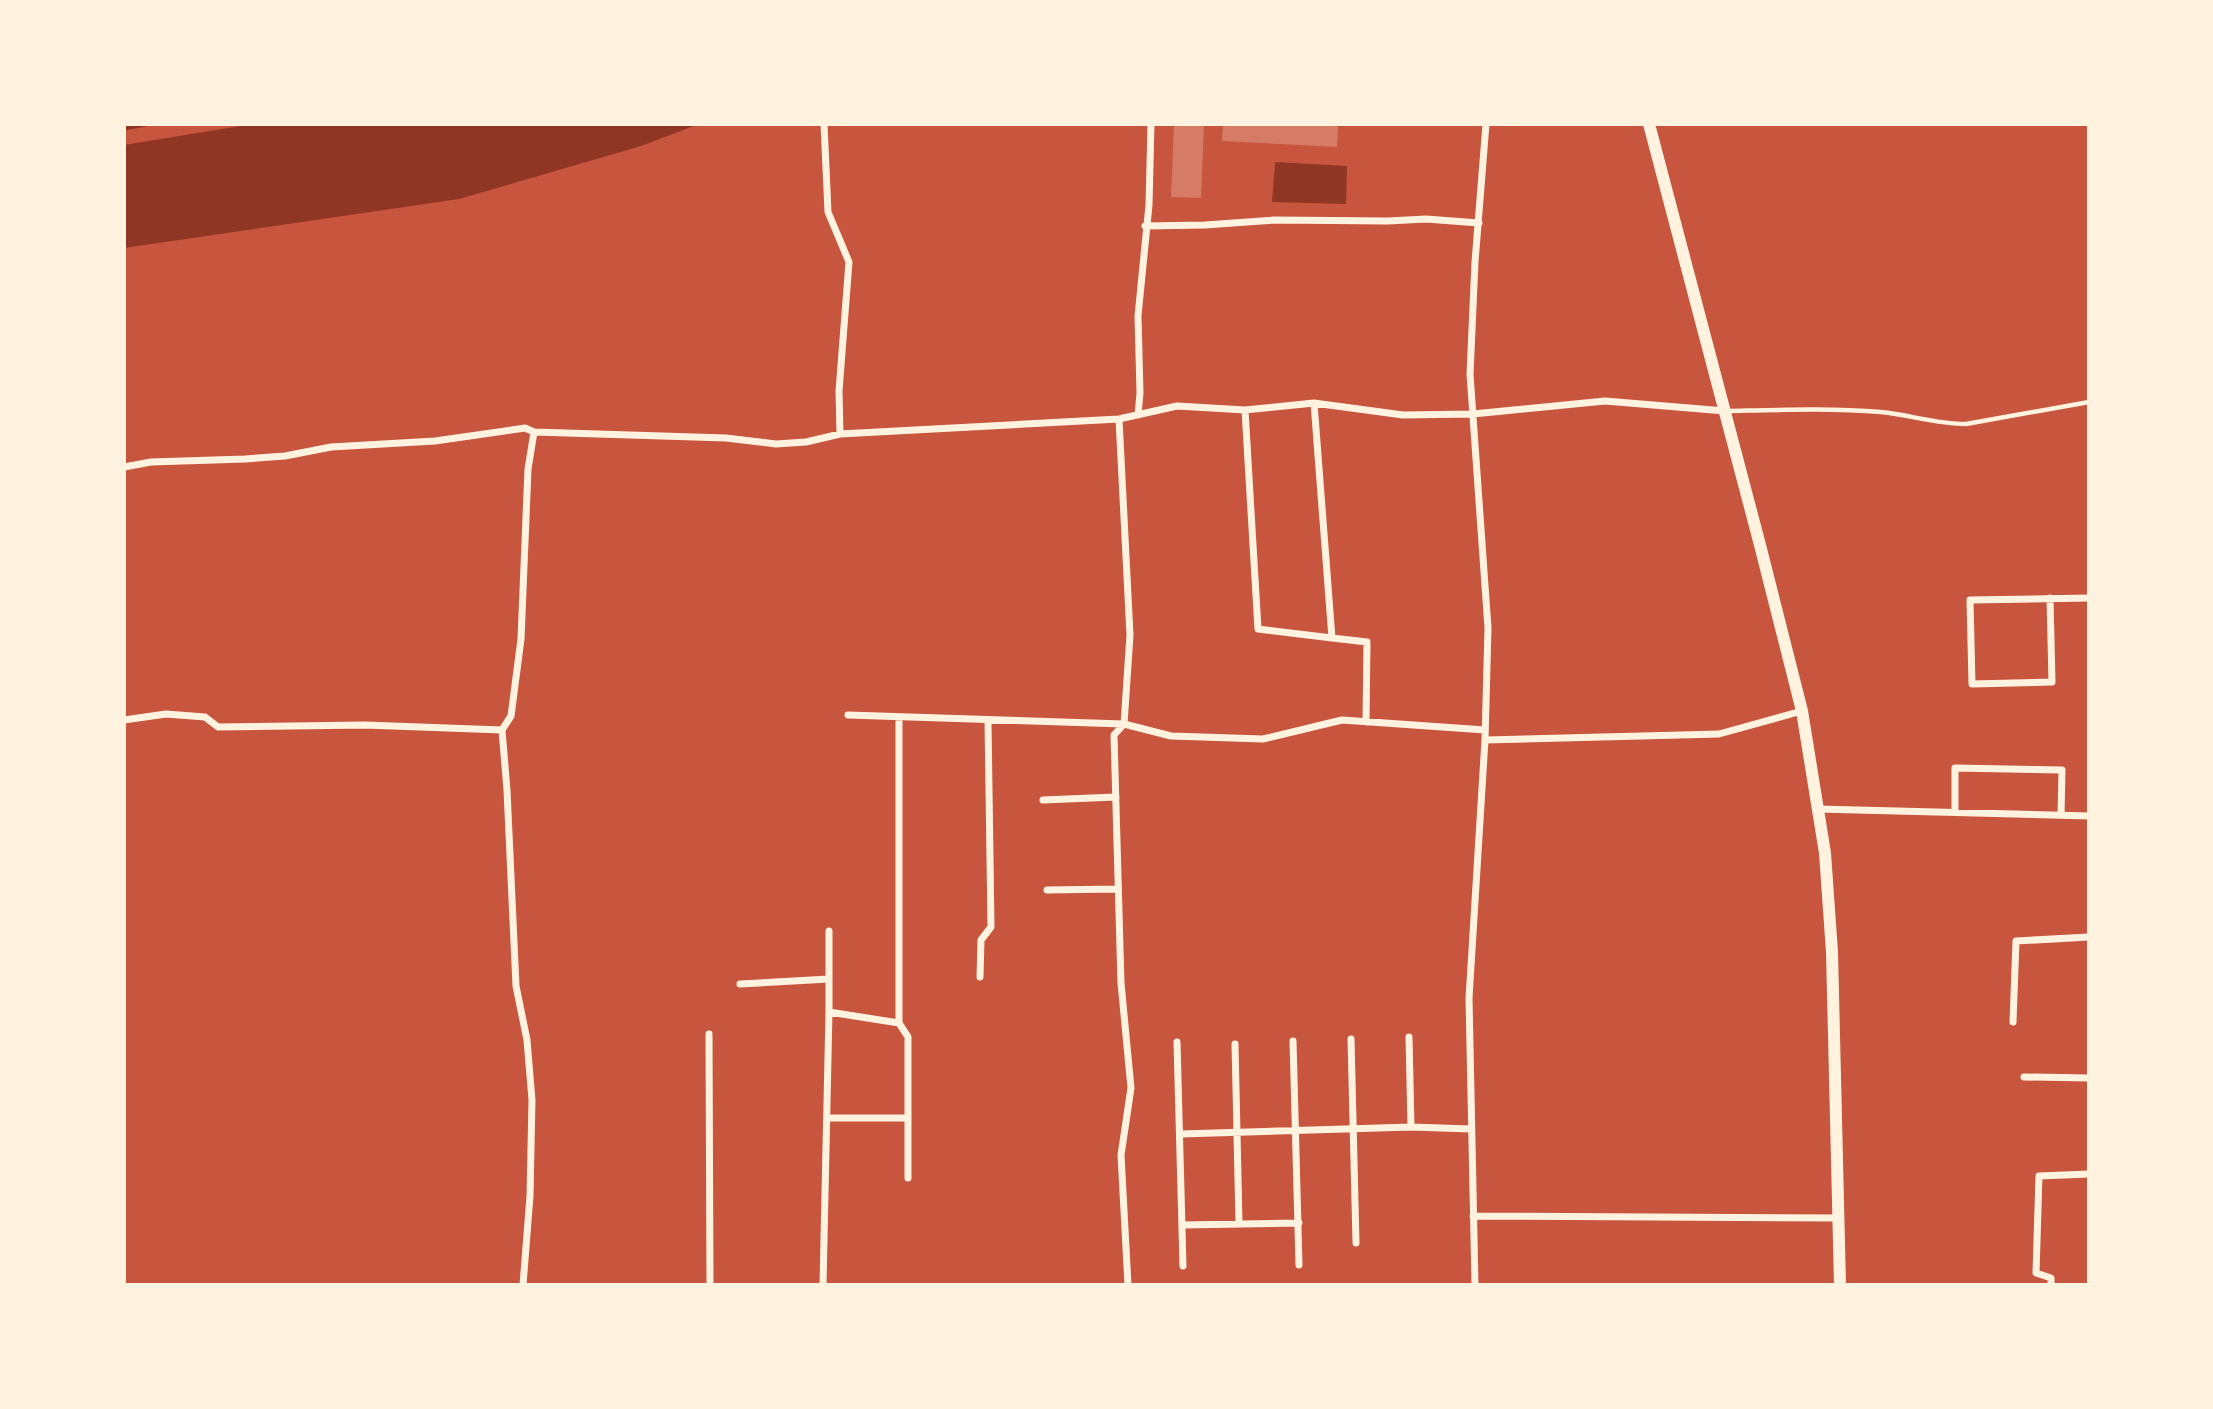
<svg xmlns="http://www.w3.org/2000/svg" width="2213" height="1409" viewBox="0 0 2213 1409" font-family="Karla,sans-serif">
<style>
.water{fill:#8f3625}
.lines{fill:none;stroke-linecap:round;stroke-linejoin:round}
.stream{stroke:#8f3625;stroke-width:5}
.building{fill:#d67c66}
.service{stroke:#fff3e0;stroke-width:4.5}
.minor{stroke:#fff3e0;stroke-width:7}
.primary{stroke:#fff3e0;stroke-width:12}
</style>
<rect width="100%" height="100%" fill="#c8553d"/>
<path class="water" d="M 253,124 L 699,124 L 641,146 L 459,199 L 124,248 L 124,145 Z
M 1275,162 L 1347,166 L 1346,204 L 1272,202 Z"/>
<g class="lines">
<path class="stream" d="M 124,128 L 146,124"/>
</g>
<path class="building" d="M 1174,124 L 1204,124 L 1201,198 L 1171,197 Z
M 1223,124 L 1338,124 L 1337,147 L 1222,141 Z"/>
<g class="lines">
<path class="service" d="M 1725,411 C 1777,410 1829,408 1881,412 C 1910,415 1937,424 1966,424 L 2089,402"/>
<path class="minor" d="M 824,124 L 828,212 L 849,262 L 839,391 L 840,434
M 1145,226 L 1205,225 L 1275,220 L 1388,221 L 1426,219 L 1479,223
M 1314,403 L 1332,638 L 1367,642 L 1366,722
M 1245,410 L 1258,629 L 1332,638
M 1138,415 L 1140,393 L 1138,316 L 1149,205 L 1151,124
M 1119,419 L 1130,635 L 1124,724 L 1114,735 L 1121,983 L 1131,1088 L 1121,1155 L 1128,1285
M 124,467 L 151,462 L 245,459 L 285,456 L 331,447 L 435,441 L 525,428 L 534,432 L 726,438 L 776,444 L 806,442 L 840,434 L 1119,419 L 1177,406 L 1245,410 L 1314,403 L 1403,415 L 1473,414 L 1605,401 L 1725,411
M 2050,598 L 2052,682 L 1972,684 L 1970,600 L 2089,598
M 848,715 L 1124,724 L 1171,736 L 1263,739 L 1342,720 L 1485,730
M 124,720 L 166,714 L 205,717 L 218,727 L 365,725 L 502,730
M 1485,740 L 1719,734 L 1802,711
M 1043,800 L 1116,797
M 1818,809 L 2089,816
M 1955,812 L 1955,768 L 2062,770 L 2061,815
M 1047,890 L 1118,889
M 829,931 L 829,1012
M 980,977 L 981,940 L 991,927 L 988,721
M 740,984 L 829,979
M 2013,1022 L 2016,941 L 2089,937
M 899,1023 L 908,1037 L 908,1178
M 709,1034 L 710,1285
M 1409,1037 L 1411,1127
M 1351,1039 L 1356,1243
M 1293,1041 L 1299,1265
M 1177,1042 L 1183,1266
M 1235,1044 L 1239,1223
M 2024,1077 L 2089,1078
M 827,1118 L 908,1118
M 1181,1134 L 1411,1127 L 1471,1129
M 1473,1216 L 1838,1218
M 1183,1225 L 1299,1223
M 523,1285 L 530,1196 L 532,1100 L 527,1040 L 516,986 L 507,790 L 502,730 L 511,716 L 521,639 L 528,469 L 534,432
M 823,1285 L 829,1012 L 899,1023 L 899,718
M 1475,1285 L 1469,998 L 1485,740 L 1488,628 L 1470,374 L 1475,262 L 1486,124
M 2051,1285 L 2051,1278 L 2036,1273 L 2039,1176 L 2089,1174"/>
<path class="primary" d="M 1649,124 L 1760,545 L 1802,711 L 1825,853 L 1832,952 L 1840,1285"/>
</g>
<rect width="2213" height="1409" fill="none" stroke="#fff3e0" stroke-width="252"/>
</svg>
